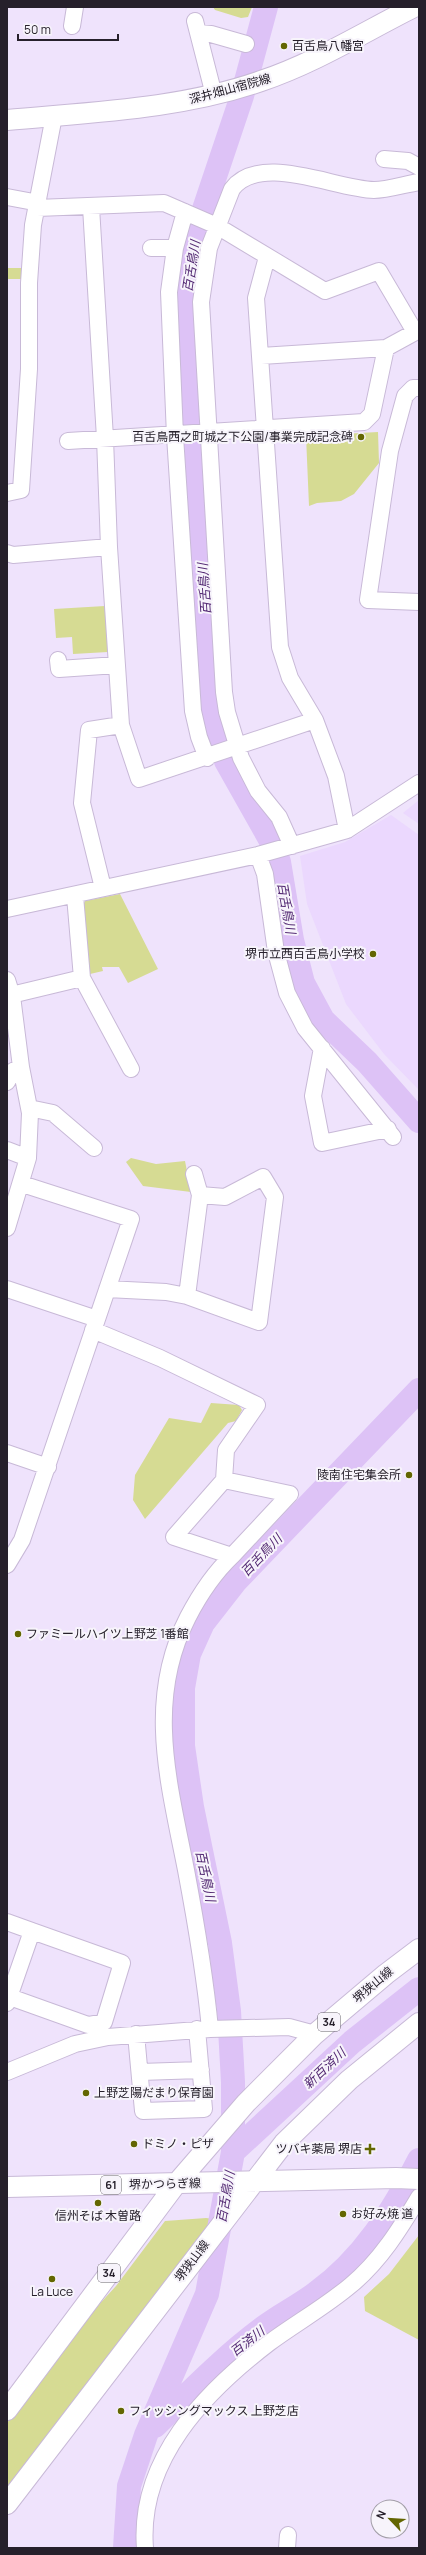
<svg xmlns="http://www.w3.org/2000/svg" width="426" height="2555" viewBox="0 0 426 2555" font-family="Manrope,'Noto Sans JP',sans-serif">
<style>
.built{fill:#ebd8fe}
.green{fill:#d6db93}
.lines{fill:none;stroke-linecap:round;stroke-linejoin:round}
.river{stroke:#ddc2f6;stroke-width:24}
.minor-casing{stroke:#c8b9d7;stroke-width:18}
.major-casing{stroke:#c8b9d7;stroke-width:22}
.minor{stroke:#fff;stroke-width:16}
.major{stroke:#fff;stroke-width:20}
.poi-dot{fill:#636601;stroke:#f7f4fb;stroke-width:1.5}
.labels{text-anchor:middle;stroke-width:4;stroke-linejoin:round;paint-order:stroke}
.shield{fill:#f7f4fb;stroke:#656069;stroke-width:1}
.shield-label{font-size:11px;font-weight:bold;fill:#26202b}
.poi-label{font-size:12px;fill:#26202b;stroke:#f7f4fb;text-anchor:start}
.street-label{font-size:12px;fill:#26202b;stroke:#f7f4fb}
.water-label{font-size:13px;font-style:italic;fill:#532973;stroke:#f7f4fb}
</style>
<rect width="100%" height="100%" fill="#efe3fc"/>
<path class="built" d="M 419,800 L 419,824 L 403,813 Z
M 391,815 L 419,835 L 419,1090 L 384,1054 L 346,1004 L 307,904 L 300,856 L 345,842 Z"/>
<path class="green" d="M 213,7 L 252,7 L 248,17 L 241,18 L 215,10 Z
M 7,268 L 23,268 L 23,279 L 7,279 Z
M 378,432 L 379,463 L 354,494 L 341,501 L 317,503 L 309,506 L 306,436 Z
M 105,606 L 108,652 L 73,654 L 72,637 L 56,638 L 54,609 Z
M 120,894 L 158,969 L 128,983 L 119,967 L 102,967 L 103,971 L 90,974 L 82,908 L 85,901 Z
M 131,1158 L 156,1164 L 185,1161 L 191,1192 L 143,1186 L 126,1162 Z
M 211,1403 L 239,1405 L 242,1410 L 236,1421 L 228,1423 L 145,1519 L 133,1500 L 135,1475 L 169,1418 L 201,1423 Z
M 206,2218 L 214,2219 L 7,2492 L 7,2423 L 72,2334 L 116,2286 L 165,2221 Z
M 419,2235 L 419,2340 L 365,2311 L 364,2297 L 389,2274 Z"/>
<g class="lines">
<path class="river" d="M 266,7 L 242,96 L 198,227 L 187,283 L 186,321 L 195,427 L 213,718 L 226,761 L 271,841 L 279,862 L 292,940 L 303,983 L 323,1020 L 367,1062 L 419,1121
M 233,2152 L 352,2042 L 419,1989
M 155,2426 C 190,2392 224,2357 263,2328 C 280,2315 299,2306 316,2293 C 363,2259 393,2211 419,2160
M 125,2548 L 129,2486 L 146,2435 L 207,2294 L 233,2152 L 233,2082 L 229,2011 L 220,1943 L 192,1807 L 183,1746 L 183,1688 L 189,1654 L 203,1623 L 235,1582 L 419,1390"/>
<defs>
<path id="minor" d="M 195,21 L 214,95
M 72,26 L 75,7
M 198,33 L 211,34 L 246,44
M 384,159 L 408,161 L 419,167
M 7,197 L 39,203
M 91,207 L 105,438 L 109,547 L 121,725 L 139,779 L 315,720
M 37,208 L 164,203 L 217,226 L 325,291 L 379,271 L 415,332
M 185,212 L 175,248 L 169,292 L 175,436 L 193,711 L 199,737 L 207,758
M 151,248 L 175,248
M 267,257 L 256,298 L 280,647 L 290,678 L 315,720 L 336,776 L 347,830
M 261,356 L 386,348
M 419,388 L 413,388 L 405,396 L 390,451 L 368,600 L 419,602
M 68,441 L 364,422 L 372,414 L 386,348 L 419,330
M 7,493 L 21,490 L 29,369 L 29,283 L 33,225 L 54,116
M 7,553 L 13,555 L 109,547
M 58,660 L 59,669 L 117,665
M 292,846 L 279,817 L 258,791 L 241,758 L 227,712 L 224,692 L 201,302 L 209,248 L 232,189 C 260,152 335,189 374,190 C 387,190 406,184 419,182
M 258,855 L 265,874 L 276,952 L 287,993 L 305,1028 L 393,1137
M 103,888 L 82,803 L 89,730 L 121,725
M 75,896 L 82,978 L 131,1069
M 7,909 L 258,855 L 347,830 L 419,783
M 7,980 L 12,996 L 21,1067 L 30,1113 L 28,1158 L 7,1228
M 7,996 L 82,978
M 322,1048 L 313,1096 L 322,1143 L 388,1129
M 7,1082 L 13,1071 L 21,1067
M 29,1108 L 53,1113 L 94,1148
M 7,1150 L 28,1158
M 194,1174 L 200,1195
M 7,1289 L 97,1319
M 107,1289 L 166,1292 L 187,1296 L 259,1322 L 275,1197 L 263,1177 L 225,1197 L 200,1195 L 187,1296
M 93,1330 L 160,1358 L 257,1405 L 226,1450 L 224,1480 L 290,1494
M 7,1453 L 48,1467
M 224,1480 L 174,1537 L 232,1556 L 290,1494
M 7,1565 L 22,1540 L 131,1219 L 22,1184
M 7,1922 L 32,1931 L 7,2003
M 7,1996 L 88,2025 L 104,2022 L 122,1963 L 32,1931
M 210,2029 C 205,1975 196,1923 186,1870 C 169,1783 145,1700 188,1617 C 200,1594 213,1574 232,1556
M 136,2034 L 143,2111 L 204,2109 L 197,2029
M 7,2072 L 75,2044 L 108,2037 L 210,2029 L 289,2027 L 315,2034
M 140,2072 L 201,2070
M 145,2548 C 138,2460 205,2392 269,2343 C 296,2323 325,2307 351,2285 C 380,2261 400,2229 419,2197
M 287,2548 L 288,2535"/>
<path id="major" d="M 7,120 C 92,112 181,109 261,81 C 315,63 364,32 414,7
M 7,2187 L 396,2178 L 419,2179
M 7,2410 L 176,2184 L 246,2103 L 315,2034 L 386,1974 L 419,1949
M 7,2504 L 284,2143 L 349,2080 L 419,2023"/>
</defs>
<use href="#minor" class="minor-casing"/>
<use href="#major" class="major-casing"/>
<use href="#minor" class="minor"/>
<use href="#major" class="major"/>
</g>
<g class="poi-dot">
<circle cx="284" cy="46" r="4"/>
<circle cx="361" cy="437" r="4"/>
<circle cx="373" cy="954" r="4"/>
<circle cx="409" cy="1475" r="4"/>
<circle cx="18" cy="1634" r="4"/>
<circle cx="86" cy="2093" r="4"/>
<circle cx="134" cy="2144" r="4"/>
<path d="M368 2143h4v4h4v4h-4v4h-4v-4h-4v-4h4z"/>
<circle cx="98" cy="2203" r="4"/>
<circle cx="343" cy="2214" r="4"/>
<circle cx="52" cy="2279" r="4"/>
<circle cx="121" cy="2411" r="4"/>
</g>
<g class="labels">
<g class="shield">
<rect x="318" y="2013" width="22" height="18" rx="3"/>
<rect x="101" y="2176" width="20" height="18" rx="3"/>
<rect x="98" y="2264" width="22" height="18" rx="3"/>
</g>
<g class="shield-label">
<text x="329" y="2026">34</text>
<text x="111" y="2189">61</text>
<text x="109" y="2277">34</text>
</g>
<g class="poi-label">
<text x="292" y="50">百舌鳥八幡宮</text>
<text x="353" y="441" text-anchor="end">百舌鳥西之町城之下公園/事業完成記念碑</text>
<text x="365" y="958" text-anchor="end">堺市立西百舌鳥小学校</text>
<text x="401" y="1479" text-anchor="end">陵南住宅集会所</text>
<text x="26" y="1638">ファミールハイツ上野芝 1番館</text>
<text x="94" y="2097">上野芝陽だまり保育園</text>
<text x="142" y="2148">ドミノ・ピザ</text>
<text x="362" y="2153" text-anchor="end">ツバキ薬局 堺店</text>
<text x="351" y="2218">お好み焼 道</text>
<text x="98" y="2220" text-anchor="middle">信州そば 木曽路</text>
<text x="52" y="2296" text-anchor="middle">La Luce</text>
<text x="129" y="2415">フィッシングマックス 上野芝店</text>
</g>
<g class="street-label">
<text transform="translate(230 89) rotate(-15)" y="4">深井畑山宿院線</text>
<text transform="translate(373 1985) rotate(-40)" y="4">堺狭山線</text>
<text transform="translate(165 2184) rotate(-1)" y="4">堺かつらぎ線</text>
<text transform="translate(192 2261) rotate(-53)" y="4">堺狭山線</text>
</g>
<g class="water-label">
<text transform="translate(191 266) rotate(-81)" y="5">百舌鳥川</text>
<text transform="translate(204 589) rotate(-94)" y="5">百舌鳥川</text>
<text transform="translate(287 908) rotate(80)" y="5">百舌鳥川</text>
<text transform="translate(261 1555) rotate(-46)" y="5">百舌鳥川</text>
<text transform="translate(206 1876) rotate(78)" y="5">百舌鳥川</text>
<text transform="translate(324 2068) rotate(-43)" y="5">新百済川</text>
<text transform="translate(225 2197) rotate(-80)" y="5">百舌鳥川</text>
<text transform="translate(247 2341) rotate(-38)" y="5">百済川</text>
</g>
</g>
<rect width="426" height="2555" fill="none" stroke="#26202b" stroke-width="16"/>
<g transform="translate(390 2519) rotate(295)"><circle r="19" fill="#f7f4fb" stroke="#a39fa8"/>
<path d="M0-3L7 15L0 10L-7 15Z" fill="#636601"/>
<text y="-6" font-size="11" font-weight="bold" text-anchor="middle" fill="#26202b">N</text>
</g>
<path d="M18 34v6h100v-6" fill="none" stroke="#26202b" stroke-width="2"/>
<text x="24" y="34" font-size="12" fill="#26202b" stroke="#f7f4fb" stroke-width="3" paint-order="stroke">50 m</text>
</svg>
